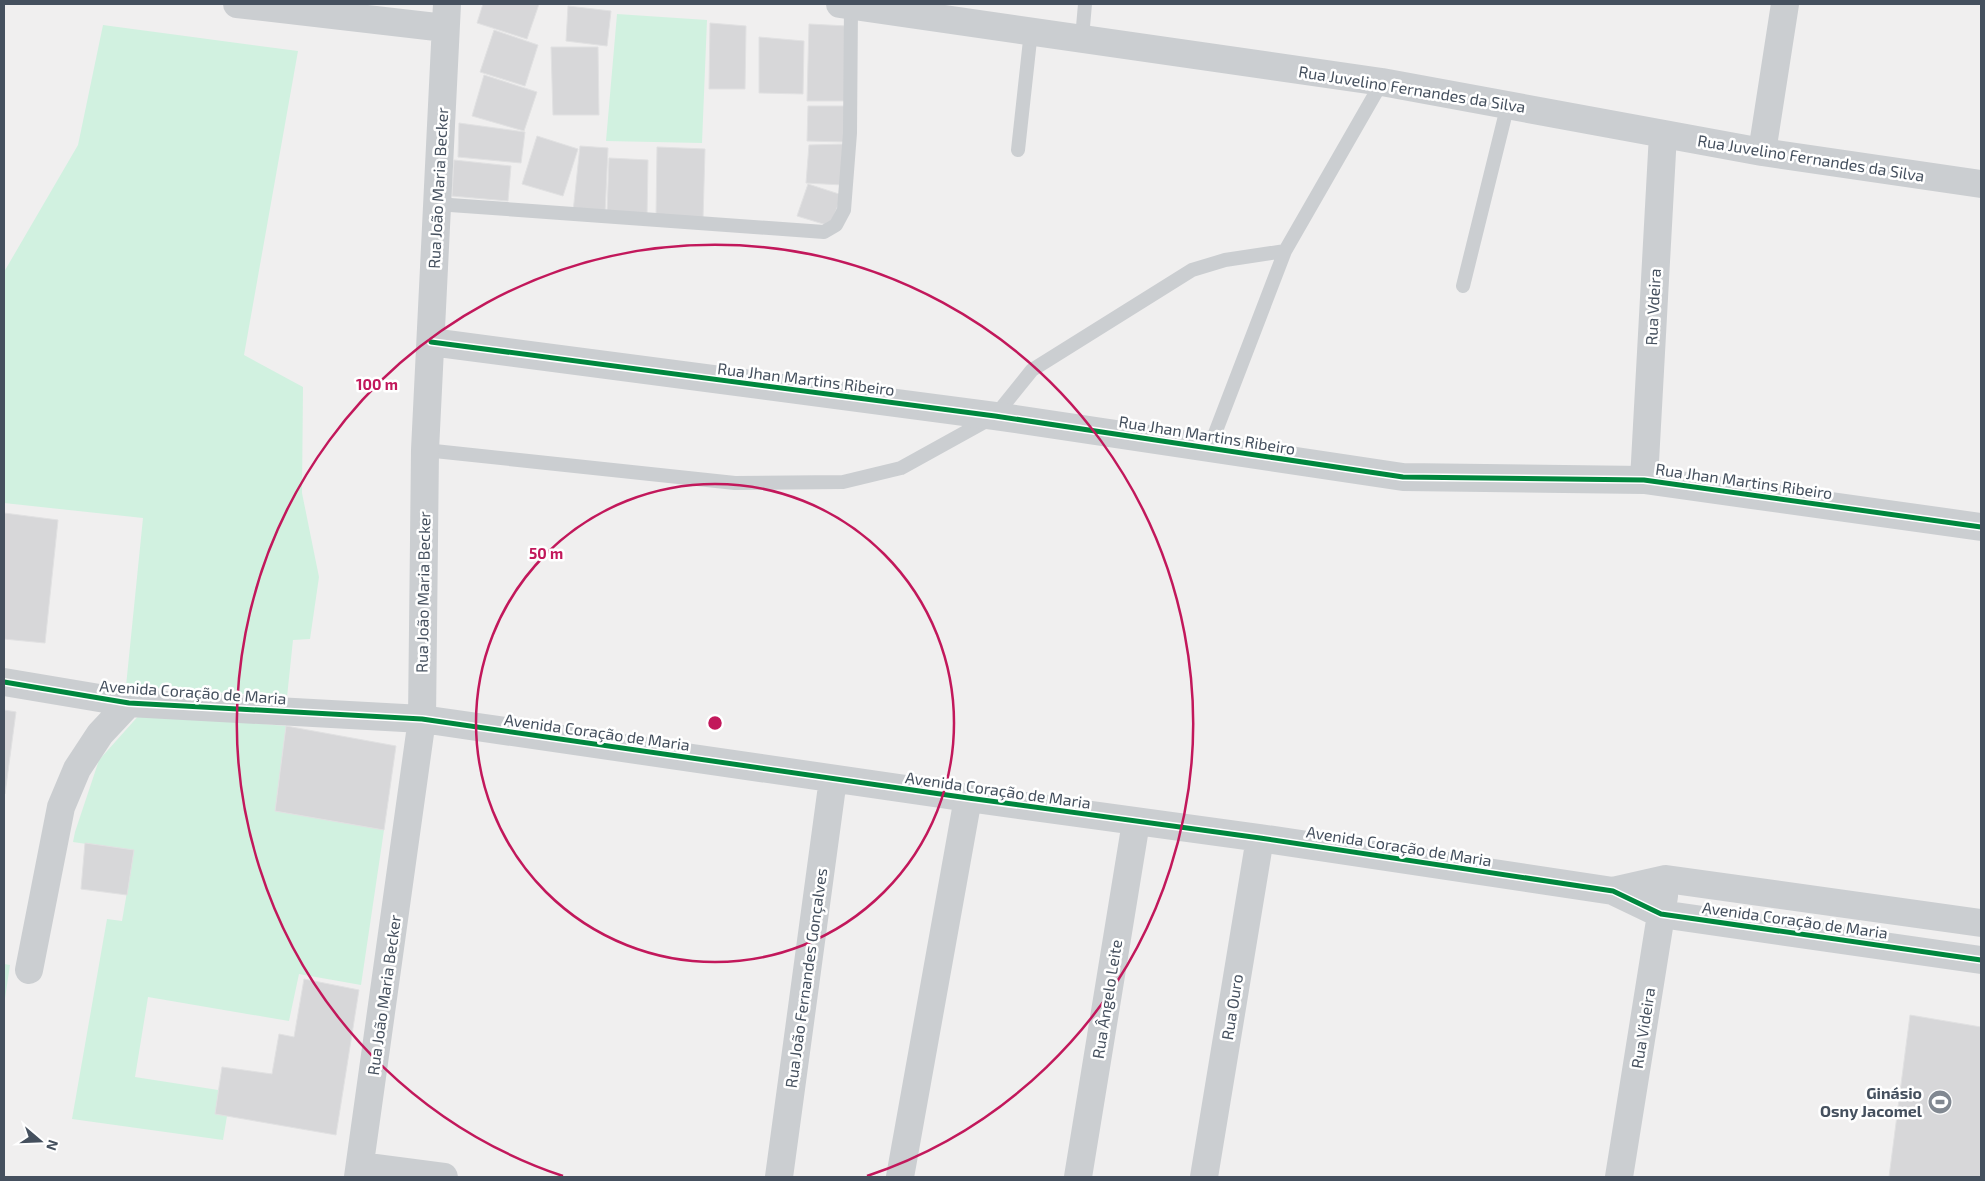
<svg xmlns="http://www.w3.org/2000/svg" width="1985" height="1181" viewBox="0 0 1985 1181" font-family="'Exo 2',sans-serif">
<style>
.green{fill:#d1f1e0}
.building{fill:#d7d7d9;stroke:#e1e1e2}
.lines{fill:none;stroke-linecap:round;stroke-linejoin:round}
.lane{stroke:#cbced1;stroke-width:14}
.street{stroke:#cbced1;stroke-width:28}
.cycleway-casing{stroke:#fff;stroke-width:8}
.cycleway{stroke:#00873e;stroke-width:5}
.ring{fill:none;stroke:#c2185b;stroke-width:2.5}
.labels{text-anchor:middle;stroke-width:5;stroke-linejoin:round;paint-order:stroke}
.street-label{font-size:16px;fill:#45505e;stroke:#fff}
.poi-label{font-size:16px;font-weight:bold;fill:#45505e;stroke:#fff;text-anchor:end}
.centre{fill:#c2185b;stroke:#fff;stroke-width:2.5}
.ring-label{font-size:15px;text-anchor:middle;font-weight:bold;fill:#c2185b;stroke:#fff;stroke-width:5;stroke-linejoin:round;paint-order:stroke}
</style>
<rect width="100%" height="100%" fill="#f0efef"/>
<path class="green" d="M 617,14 L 707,20 L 702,143 L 606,141 Z
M 103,25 L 298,51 L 244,355 L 303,387 L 302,493 L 319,577 L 310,639 L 293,640 L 287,697 L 126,686 L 143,518 L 4,503 L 4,272 L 78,145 Z
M 141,713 L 286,726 L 275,811 L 384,830 L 361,985 L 299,974 L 289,1021 L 148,997 L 135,1077 L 231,1092 L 223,1140 L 72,1119 L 107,919 L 122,921 L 134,851 L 73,842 L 75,832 L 99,760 Z
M 4,964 L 10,965 L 4,1005 Z"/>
<path class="building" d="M 483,4 L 539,4 L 527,39 L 477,23 Z
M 568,6 L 611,11 L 607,46 L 566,41 Z
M 710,23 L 746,26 L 745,89 L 709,89 Z
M 809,24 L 847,26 L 846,101 L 807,101 Z
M 494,30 L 538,45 L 525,86 L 480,72 Z
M 759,37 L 804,41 L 803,94 L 759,93 Z
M 551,47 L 598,47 L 599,115 L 553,115 Z
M 484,75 L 537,92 L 524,131 L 472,116 Z
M 808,106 L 847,106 L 847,142 L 807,141 Z
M 459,123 L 525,132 L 521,163 L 458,157 Z
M 537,136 L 578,149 L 563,196 L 522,184 Z
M 846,144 L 843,185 L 806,183 L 809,145 Z
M 580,146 L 608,148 L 605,214 L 573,212 Z
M 657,147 L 705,149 L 703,219 L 656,218 Z
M 609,158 L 648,160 L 647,216 L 607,214 Z
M 454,160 L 511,166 L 508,201 L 452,196 Z
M 808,184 L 842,195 L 830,226 L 797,216 Z
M 4,513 L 58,520 L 45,643 L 4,639 Z
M 4,710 L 16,712 L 5,794 L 4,794 Z
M 286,726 L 396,746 L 384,830 L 275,811 Z
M 85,843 L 134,850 L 127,895 L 81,889 Z
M 304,979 L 359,990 L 336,1135 L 215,1114 L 222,1067 L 272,1074 L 279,1034 L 294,1037 Z
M 1910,1015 L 1981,1027 L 1981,1177 L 1889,1177 Z"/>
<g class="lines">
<path class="lane" d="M 1082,38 L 1085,4
M 1018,150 L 1031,31
M 436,204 L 824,232 L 836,225 L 844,210 L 850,133 L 851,5
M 1463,286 L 1508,104
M 1209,449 L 1285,251 L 1382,82
M 425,450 L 735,483 L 843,482 L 901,468 L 995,416 L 1032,370 L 1192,270 L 1225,260 L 1285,251"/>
<path class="street" d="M 237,4 L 445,28
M 840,4 L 1382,82 L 1762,152 L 1981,184
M 1762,152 L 1785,4
M 431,342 L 995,416 L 1403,477 L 1644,480 L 1981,527
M 1644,480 L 1663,134
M 4,682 L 129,703 L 422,719 L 968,798 L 1260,838 L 1613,891 L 1661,914 L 1981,960
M 1613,891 L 1666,879 L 1981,923
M 29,970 L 61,807 L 77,769 L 100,734 L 129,703
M 360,1166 L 444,1177
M 358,1177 L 422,719 L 425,450 L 447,4
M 779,1177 L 833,779
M 900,1177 L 968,798
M 1078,1177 L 1136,822
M 1204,1177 L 1260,838
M 1619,1177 L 1664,896"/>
<defs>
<path id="cycleway" d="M 431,342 L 995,416 L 1403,477 L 1644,480 L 1981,527
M 4,682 L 129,703 L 422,719 L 968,798 L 1260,838 L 1613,891 L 1661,914 L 1981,960"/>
</defs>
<use href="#cycleway" class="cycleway-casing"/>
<use href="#cycleway" class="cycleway"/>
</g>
<g class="ring">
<circle cx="715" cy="723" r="239"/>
<path d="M563 1176A478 478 0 1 1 867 1176"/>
</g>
<defs>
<symbol id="stadium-disc" viewBox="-11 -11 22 22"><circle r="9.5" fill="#818891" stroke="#fff"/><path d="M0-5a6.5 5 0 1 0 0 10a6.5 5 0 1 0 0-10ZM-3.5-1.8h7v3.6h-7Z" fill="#fff"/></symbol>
</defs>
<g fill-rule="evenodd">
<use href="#stadium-disc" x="1926" y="1088" width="28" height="28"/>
</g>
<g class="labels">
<g class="street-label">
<text transform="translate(1412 89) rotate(9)" y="6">Rua Juvelino Fernandes da Silva</text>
<text transform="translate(1811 158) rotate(9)" y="6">Rua Juvelino Fernandes da Silva</text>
<text transform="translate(438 188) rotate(-87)" y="6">Rua João Maria Becker</text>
<text transform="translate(1653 307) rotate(-87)" y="6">Rua Vdeira</text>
<text transform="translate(806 379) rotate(7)" y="6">Rua Jhan Martins Ribeiro</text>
<text transform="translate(1207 435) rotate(9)" y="6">Rua Jhan Martins Ribeiro</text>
<text transform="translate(1744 481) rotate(8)" y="6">Rua Jhan Martins Ribeiro</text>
<text transform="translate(423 592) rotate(-89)" y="6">Rua João Maria Becker</text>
<text transform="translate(193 692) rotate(4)" y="6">Avenida Coração de Maria</text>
<text transform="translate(597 732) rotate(8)" y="6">Avenida Coração de Maria</text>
<text transform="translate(998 790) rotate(8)" y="6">Avenida Coração de Maria</text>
<text transform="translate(1399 846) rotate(9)" y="6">Avenida Coração de Maria</text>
<text transform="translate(1795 920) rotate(8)" y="6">Avenida Coração de Maria</text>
<text transform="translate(806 978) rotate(-82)" y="6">Rua João Fernandes Gonçalves</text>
<text transform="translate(384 995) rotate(-82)" y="6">Rua João Maria Becker</text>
<text transform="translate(1107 999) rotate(-81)" y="6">Rua Ângelo Leite</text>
<text transform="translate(1232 1007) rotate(-81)" y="6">Rua Ouro</text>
<text transform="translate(1643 1028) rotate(-81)" y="6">Rua Videira</text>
</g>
<g class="poi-label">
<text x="1922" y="1099">Ginásio<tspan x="1922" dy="18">Osny Jacomel</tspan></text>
</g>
</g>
<circle cx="715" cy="723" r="8" class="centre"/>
<g class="ring-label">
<text x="377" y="390">100 m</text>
<text x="546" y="559">50 m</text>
</g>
<rect width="1985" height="1181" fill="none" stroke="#45505e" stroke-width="10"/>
<g transform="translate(40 1141) rotate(109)" stroke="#ffffff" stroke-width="4" paint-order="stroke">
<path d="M0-4L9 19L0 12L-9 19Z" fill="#45505e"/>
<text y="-8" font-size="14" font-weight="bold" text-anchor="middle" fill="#45505e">N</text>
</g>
</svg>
